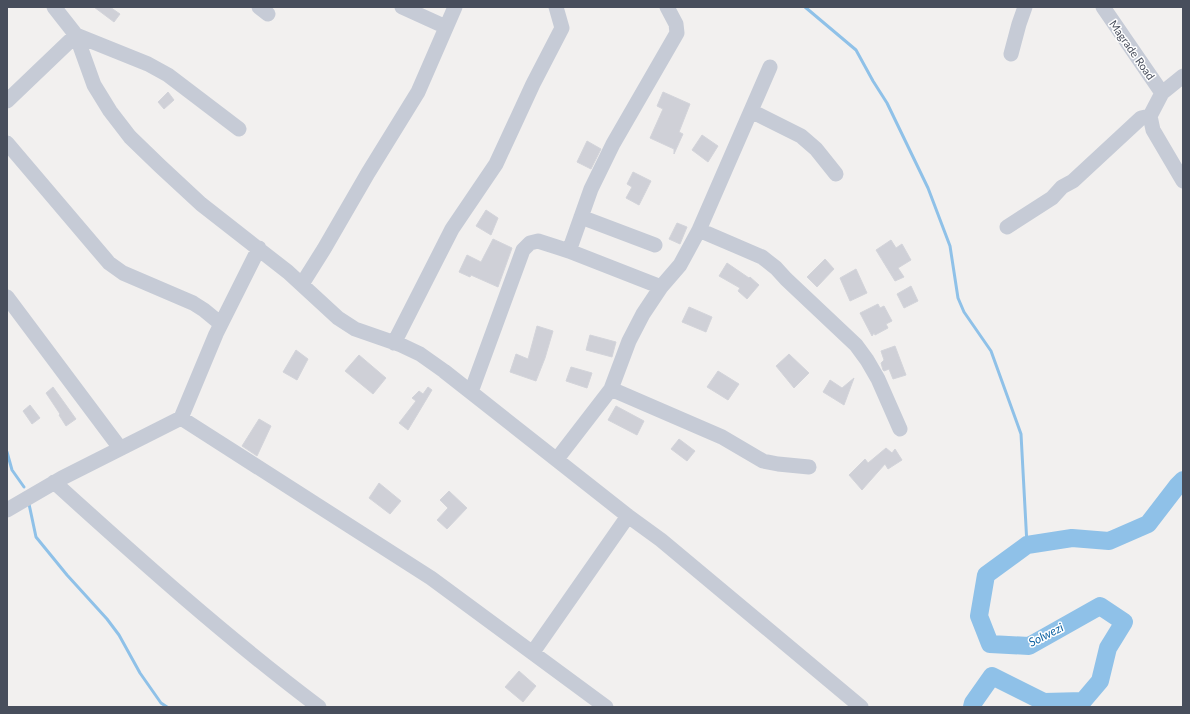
<svg xmlns="http://www.w3.org/2000/svg" width="1190" height="714" viewBox="0 0 1190 714" font-family="Lato,sans-serif">
<style>
.lines{fill:none;stroke-linecap:round;stroke-linejoin:round}
.stream{stroke:#8fc1e8;stroke-width:3}
.river{stroke:#8fc1e8;stroke-width:18}
.building{fill:#cfd0d7;stroke:#d3d4da}
.minor{stroke:#c6cbd6;stroke-width:15}
.labels{text-anchor:middle;stroke-width:3;stroke-linejoin:round;paint-order:stroke}
.street-label{font-size:11px;fill:#484e5c;stroke:#fff}
.water-label{font-size:12px;font-style:italic;fill:#1265a4;stroke:#fff}
</style>
<rect width="100%" height="100%" fill="#f2f0ef"/>
<g class="lines">
<path class="stream" d="M 805,7 L 856,50 L 873,81 L 887,103 L 928,188 L 950,246 L 958,298 L 964,312 L 991,351 L 1021,434 L 1027,545
M 7,452 L 12,470 L 24,487
M 29,504 L 36,537 L 67,575 L 107,619 L 119,635 L 140,673 L 161,703 L 167,707"/>
<path class="river" d="M 972,707 L 973,703 L 992,676 L 1044,702 L 1083,701 L 1100,681 L 1108,648 L 1124,622 L 1100,606 L 1029,646 L 990,644 L 979,616 L 986,575 L 1027,545 L 1072,538 L 1109,541 L 1148,524 L 1178,485 L 1183,480"/>
</g>
<path class="building" d="M 94,7 L 110,7 L 120,14 L 114,22 Z
M 168,92 L 174,100 L 164,109 L 158,102 Z
M 663,92 L 690,104 L 679,132 L 683,134 L 674,154 L 674,149 L 650,138 L 663,109 L 657,106 Z
M 702,135 L 718,146 L 708,162 L 692,150 Z
M 587,141 L 601,149 L 591,169 L 577,162 Z
M 633,172 L 651,181 L 639,205 L 626,198 L 632,187 L 627,184 Z
M 486,210 L 498,218 L 491,235 L 476,226 Z
M 677,223 L 687,227 L 680,244 L 669,239 Z
M 493,239 L 512,248 L 498,287 L 471,275 L 470,277 L 459,272 L 467,255 L 481,262 Z
M 891,240 L 896,248 L 902,244 L 911,260 L 898,268 L 904,277 L 895,281 L 876,250 Z
M 825,259 L 834,269 L 817,287 L 807,277 Z
M 727,263 L 749,278 L 750,277 L 759,285 L 747,299 L 738,291 L 740,288 L 719,276 Z
M 856,269 L 867,293 L 850,301 L 840,278 Z
M 911,286 L 918,301 L 904,308 L 897,294 Z
M 878,304 L 880,308 L 884,306 L 892,321 L 886,324 L 888,328 L 875,335 L 874,333 L 872,336 L 860,313 Z
M 689,307 L 712,317 L 706,332 L 682,322 Z
M 537,326 L 553,331 L 545,358 L 536,381 L 510,372 L 516,354 L 528,359 Z
M 590,335 L 616,342 L 612,357 L 586,350 Z
M 895,346 L 906,375 L 893,379 L 889,369 L 884,371 L 883,370 L 881,363 L 884,360 L 881,351 Z
M 296,350 L 308,359 L 297,380 L 283,372 Z
M 789,354 L 809,373 L 794,388 L 776,366 Z
M 359,355 L 386,378 L 373,394 L 345,371 Z
M 571,367 L 592,373 L 587,388 L 566,381 Z
M 718,371 L 739,384 L 728,400 L 707,387 Z
M 854,378 L 844,405 L 823,392 L 830,380 L 842,388 Z
M 53,387 L 76,419 L 66,426 L 59,415 L 60,414 L 46,393 Z
M 428,387 L 432,390 L 408,430 L 399,423 L 416,401 L 412,398 L 419,391 L 423,394 Z
M 30,405 L 40,418 L 32,424 L 23,411 Z
M 616,406 L 644,421 L 637,435 L 608,420 Z
M 259,419 L 271,426 L 257,456 L 242,446 Z
M 679,439 L 695,451 L 687,461 L 671,449 Z
M 886,448 L 892,453 L 895,449 L 902,460 L 888,469 L 885,464 L 862,490 L 849,475 L 865,459 L 868,463 Z
M 379,483 L 401,501 L 390,514 L 369,498 Z
M 449,491 L 467,508 L 447,529 L 437,520 L 448,508 L 440,500 Z
M 519,671 L 536,686 L 523,702 L 505,687 Z"/>
<g class="lines">
<path class="minor" d="M 54,7 L 76,35 L 94,85 L 110,111 L 130,137 L 160,166 L 201,204 L 288,272 L 338,318 L 355,329 L 401,345 L 420,354 L 444,371 L 628,516 L 661,540 L 861,707
M 259,7 L 268,14
M 402,7 L 446,27
M 1103,7 L 1162,93
M 1011,54 L 1019,24 L 1025,7
M 1183,76 L 1162,93 L 1150,116 L 1153,130 L 1183,181
M 7,101 L 76,35 L 148,64 L 168,75 L 239,129
M 751,111 L 801,136 L 816,149 L 836,174
M 7,143 L 109,263 L 123,273 L 193,303 L 204,310 L 221,324
M 581,217 L 655,245
M 1007,227 L 1052,198 L 1062,187 L 1073,181 L 1141,118 L 1150,116
M 699,230 L 762,257 L 776,268 L 786,279 L 856,345 L 867,360 L 878,379 L 900,429
M 569,251 L 591,189 L 613,144 L 677,33 L 676,24 L 667,7
M 302,284 L 324,249 L 368,173 L 418,92 L 455,7
M 7,297 L 120,448
M 394,343 L 452,229 L 496,164 L 533,84 L 562,28 L 556,7
M 611,389 L 722,437 L 763,461 L 778,464 L 809,467
M 471,392 L 523,250 L 530,243 L 538,241 L 569,251 L 661,287
M 181,418 L 216,334 L 259,248
M 557,459 L 611,389 L 629,341 L 643,314 L 661,287 L 680,265 L 699,230 L 770,67
M 54,482 C 140,560 226,637 319,707
M 7,510 L 62,478 L 181,418 L 431,578 L 606,707
M 533,652 L 628,516"/>
</g>
<g class="labels">
<g class="street-label">
<text transform="translate(1132 50) rotate(55)" y="4">Magrade Road</text>
</g>
<g class="water-label">
<text transform="translate(1046 635) rotate(-27)" y="4">Solwezi</text>
</g>
</g>
<rect width="1190" height="714" fill="none" stroke="#484e5c" stroke-width="16"/>
</svg>
